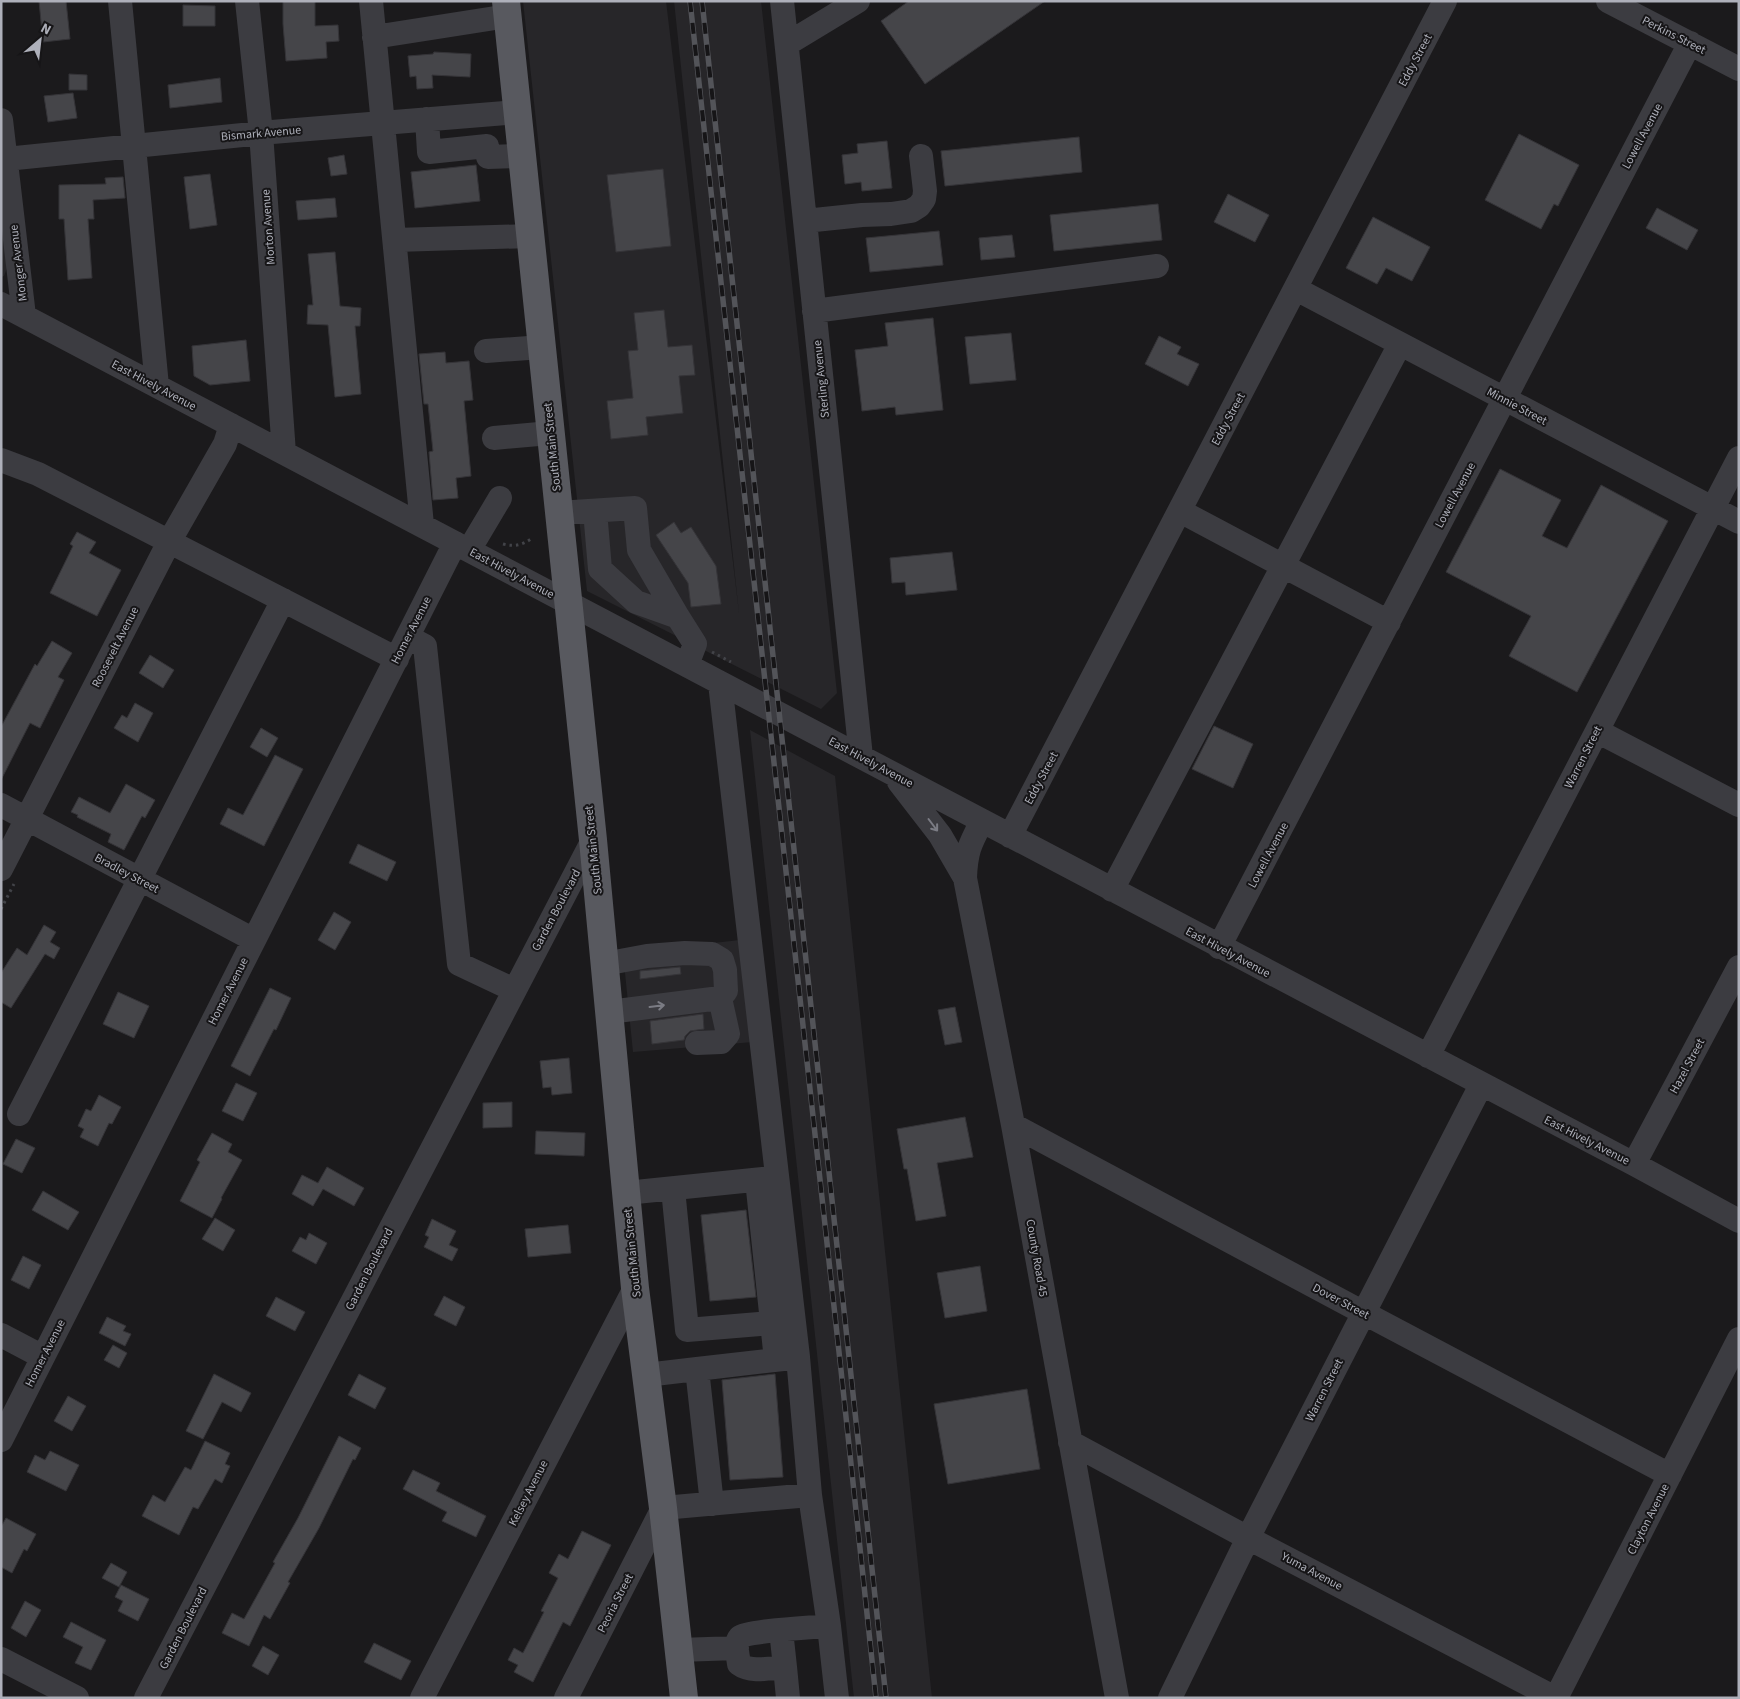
<svg xmlns="http://www.w3.org/2000/svg" width="1740" height="1699" viewBox="0 0 1740 1699" font-family="'Source Sans 3',sans-serif">
<style>
.built{fill:#272629}
.building{fill:#454549;stroke:#353438}
.lines{fill:none;stroke-linecap:round;stroke-linejoin:round}
.path{stroke:#424348;stroke-width:3;stroke-dasharray:2.5 4;stroke-linecap:butt}
.minor{stroke:#3c3c41;stroke-width:24}
.major{stroke:#58595f;stroke-width:28}
.rail-casing{stroke:#535459;stroke-width:5.5}
.rail{stroke:#161517;stroke-width:4;stroke-dasharray:11;stroke-linecap:butt}
.oneway{stroke:#7b7c84}
.labels{text-anchor:middle;stroke-width:4;stroke-linejoin:round;paint-order:stroke}
.street-label{font-size:12px;fill:#aeb0ba;stroke:#161517}
</style>
<rect width="100%" height="100%" fill="#1b1a1c"/>
<path class="built" d="M 523,1 L 666,1 L 739,613 L 674,1 L 761,1 L 837,693 L 821,709 L 587,591 Z
M 1,216 L 7,268 L 4,276 L 1,277 Z
M 750,730 L 835,776 L 932,1698 L 854,1698 Z
M 740,940 L 753,1042 L 633,1052 L 623,953 Z"/>
<path class="building" d="M 39,1 L 66,1 L 70,39 L 43,42 Z
M 283,1 L 315,1 L 315,26 L 338,25 L 339,41 L 326,42 L 327,58 L 286,61 L 283,24 Z
M 909,1 L 1045,1 L 925,84 L 881,21 Z
M 183,5 L 215,6 L 215,26 L 183,26 Z
M 434,52 L 471,54 L 470,77 L 432,75 L 433,88 L 417,89 L 416,76 L 410,77 L 408,56 L 433,54 Z
M 69,74 L 87,75 L 87,90 L 69,90 Z
M 220,78 L 222,102 L 170,108 L 168,85 Z
M 73,93 L 77,118 L 48,122 L 44,96 Z
M 1519,134 L 1579,165 L 1558,206 L 1554,204 L 1541,229 L 1485,200 Z
M 1079,137 L 1082,172 L 945,186 L 941,151 Z
M 887,141 L 892,188 L 862,191 L 861,182 L 845,184 L 842,155 L 858,153 L 857,144 Z
M 344,155 L 347,174 L 331,176 L 328,158 Z
M 476,165 L 480,201 L 415,208 L 411,172 Z
M 663,169 L 671,246 L 616,252 L 607,175 Z
M 210,174 L 217,225 L 190,229 L 184,177 Z
M 123,177 L 125,198 L 93,200 L 94,219 L 88,219 L 92,278 L 68,280 L 64,219 L 59,219 L 59,185 L 106,184 L 105,178 Z
M 1228,194 L 1269,215 L 1255,242 L 1214,222 Z
M 335,198 L 337,217 L 298,220 L 296,201 Z
M 1158,204 L 1162,240 L 1054,251 L 1050,215 Z
M 1657,208 L 1698,230 L 1687,250 L 1646,228 Z
M 1373,217 L 1430,247 L 1412,281 L 1386,268 L 1377,284 L 1346,268 Z
M 939,231 L 943,265 L 870,272 L 866,238 Z
M 1012,235 L 1015,257 L 981,260 L 979,238 Z
M 335,252 L 340,306 L 361,308 L 360,326 L 355,326 L 361,394 L 335,397 L 328,325 L 307,324 L 308,305 L 313,305 L 308,254 Z
M 664,310 L 668,347 L 692,345 L 695,375 L 679,376 L 683,413 L 646,417 L 648,435 L 611,439 L 607,401 L 633,398 L 628,351 L 638,350 L 634,313 Z
M 933,318 L 943,410 L 896,415 L 895,407 L 862,411 L 855,350 L 888,346 L 885,323 Z
M 1011,333 L 1016,380 L 970,384 L 965,337 Z
M 1159,336 L 1181,347 L 1177,354 L 1199,364 L 1188,386 L 1145,364 Z
M 246,340 L 250,381 L 210,385 L 194,376 L 192,346 Z
M 445,352 L 446,363 L 469,361 L 473,400 L 464,401 L 471,476 L 456,478 L 458,498 L 433,500 L 429,452 L 433,451 L 428,404 L 424,404 L 419,354 Z
M 1500,469 L 1561,500 L 1542,536 L 1567,548 L 1601,485 L 1668,521 L 1577,692 L 1509,656 L 1531,616 L 1446,572 Z
M 674,522 L 681,533 L 691,527 L 716,566 L 721,604 L 691,607 L 688,583 L 656,535 Z
M 77,532 L 96,542 L 89,553 L 121,570 L 97,616 L 50,593 L 73,546 L 70,544 Z
M 952,552 L 957,590 L 906,595 L 905,582 L 892,583 L 890,558 Z
M 52,641 L 72,653 L 58,677 L 64,680 L 40,728 L 30,723 L 1,780 L 1,727 L 35,664 L 37,666 Z
M 150,655 L 174,670 L 163,688 L 139,673 Z
M 135,703 L 153,713 L 138,742 L 114,728 L 122,715 L 127,718 Z
M 1214,726 L 1253,744 L 1233,788 L 1192,769 Z
M 261,728 L 278,738 L 267,757 L 250,747 Z
M 275,755 L 303,769 L 264,846 L 220,824 L 228,808 L 243,815 Z
M 126,784 L 155,800 L 145,818 L 142,816 L 124,850 L 108,842 L 111,834 L 77,817 L 78,815 L 71,812 L 79,797 L 110,813 Z
M 358,844 L 396,862 L 387,881 L 349,863 Z
M 334,912 L 351,922 L 335,950 L 318,940 Z
M 44,925 L 56,932 L 50,942 L 60,948 L 54,959 L 45,954 L 11,1008 L 1,1002 L 1,973 L 17,948 L 27,955 Z
M 680,967 L 681,974 L 640,979 L 640,971 Z
M 270,988 L 291,998 L 276,1030 L 274,1029 L 250,1076 L 231,1066 Z
M 118,992 L 149,1006 L 134,1038 L 103,1024 Z
M 955,1007 L 962,1042 L 945,1045 L 938,1010 Z
M 703,1014 L 704,1029 L 690,1031 L 685,1036 L 684,1040 L 652,1044 L 650,1021 Z
M 569,1058 L 572,1093 L 552,1095 L 551,1087 L 543,1088 L 540,1061 Z
M 236,1083 L 257,1093 L 243,1121 L 222,1111 Z
M 99,1095 L 121,1107 L 112,1124 L 109,1123 L 98,1146 L 80,1137 L 84,1129 L 78,1126 L 86,1109 L 91,1111 Z
M 512,1102 L 512,1127 L 483,1128 L 483,1103 Z
M 965,1117 L 973,1157 L 937,1163 L 946,1216 L 916,1221 L 907,1169 L 904,1169 L 897,1129 Z
M 536,1131 L 585,1133 L 584,1156 L 535,1154 Z
M 212,1133 L 232,1144 L 228,1152 L 242,1160 L 221,1198 L 222,1199 L 212,1218 L 180,1201 L 200,1162 L 197,1160 Z
M 16,1139 L 35,1148 L 22,1173 L 3,1164 Z
M 327,1167 L 364,1188 L 354,1206 L 323,1189 L 313,1206 L 292,1194 L 302,1175 L 318,1183 Z
M 43,1191 L 79,1212 L 68,1230 L 32,1210 Z
M 746,1210 L 756,1297 L 710,1301 L 701,1215 Z
M 215,1218 L 235,1230 L 223,1251 L 202,1239 Z
M 432,1219 L 456,1231 L 449,1245 L 458,1249 L 452,1261 L 424,1247 L 429,1237 L 425,1235 Z
M 568,1225 L 571,1253 L 528,1257 L 525,1229 Z
M 309,1233 L 327,1243 L 316,1264 L 292,1251 L 300,1237 L 306,1240 Z
M 23,1256 L 41,1265 L 29,1289 L 11,1280 Z
M 980,1266 L 987,1311 L 945,1318 L 937,1273 Z
M 444,1296 L 465,1307 L 456,1326 L 434,1315 Z
M 276,1297 L 305,1312 L 295,1331 L 266,1316 Z
M 107,1317 L 126,1326 L 123,1331 L 131,1334 L 125,1346 L 99,1333 Z
M 113,1345 L 127,1353 L 119,1368 L 104,1360 Z
M 214,1374 L 251,1393 L 241,1412 L 222,1402 L 203,1439 L 186,1431 Z
M 359,1374 L 386,1388 L 375,1409 L 348,1395 Z
M 775,1374 L 783,1477 L 730,1480 L 722,1380 Z
M 1027,1389 L 1040,1469 L 948,1484 L 934,1404 Z
M 68,1396 L 86,1406 L 72,1431 L 54,1421 Z
M 339,1436 L 361,1448 L 355,1460 L 353,1459 L 319,1528 L 288,1582 L 290,1583 L 270,1619 L 264,1615 L 249,1646 L 222,1633 L 232,1613 L 244,1619 L 275,1563 L 273,1562 L 298,1518 Z
M 205,1441 L 230,1453 L 225,1464 L 230,1466 L 222,1483 L 215,1479 L 198,1509 L 193,1507 L 179,1535 L 142,1516 L 153,1495 L 165,1502 L 185,1467 L 191,1470 Z
M 50,1451 L 79,1465 L 66,1491 L 27,1472 L 35,1455 L 45,1460 Z
M 413,1470 L 440,1483 L 436,1491 L 486,1516 L 476,1537 L 442,1521 L 447,1512 L 403,1489 Z
M 6,1518 L 36,1534 L 27,1551 L 24,1549 L 12,1573 L 1,1567 L 1,1527 Z
M 582,1531 L 611,1545 L 570,1626 L 563,1622 L 533,1682 L 514,1672 L 518,1665 L 508,1660 L 514,1648 L 523,1653 L 544,1612 L 541,1611 L 558,1578 L 549,1573 L 559,1554 L 568,1559 Z
M 111,1563 L 127,1572 L 119,1587 L 102,1578 Z
M 121,1585 L 149,1599 L 138,1621 L 118,1611 L 123,1601 L 115,1597 Z
M 25,1601 L 41,1610 L 26,1637 L 11,1628 Z
M 71,1622 L 106,1640 L 91,1670 L 75,1663 L 83,1647 L 63,1637 Z
M 374,1643 L 411,1661 L 401,1680 L 364,1662 Z
M 263,1646 L 279,1655 L 268,1675 L 252,1666 Z"/>
<g class="lines">
<path class="path" d="M 503,544 C 514,547 522,545 531,539
M 712,652 L 731,662
M 1,909 L 14,884"/>
<path class="minor" d="M 120,1 L 157,386
M 247,1 L 261,133 L 284,453
M 371,1 L 422,525
M 782,1 L 861,757
M 1608,1 L 1739,69
M 374,37 L 508,16
M 787,44 L 858,1
M 427,119 L 429,152 L 487,146 L 488,157 L 522,156
M 1,120 L 24,316
M 6,159 L 272,132 L 518,112
M 805,221 L 862,215 L 891,214 L 911,211 L 919,206 L 924,199 L 925,191 L 921,156
M 395,240 L 530,236
M 1296,289 L 1739,522
M 1,304 L 1634,1164 L 1739,1221
M 814,311 L 1157,266
M 486,351 L 542,347
M 494,438 L 550,433
M 1,460 L 38,474 L 397,659
M 595,511 L 600,569 L 636,602 L 678,617
M 1180,511 L 1389,622
M 558,513 L 635,508 L 639,550 L 678,617 L 695,644 L 687,665
M 469,550 L 500,498
M 408,637 L 425,646 L 459,964 L 514,990
M 720,683 L 798,1357 L 810,1495 L 829,1626 L 837,1698
M 1597,731 L 1739,805
M 899,782 L 940,835 L 965,878
M 1,805 L 254,940
M 982,821 C 970,844 966,851 965,878 L 1013,1125 L 1117,1698
M 1010,836 L 1445,1
M 1,869 L 169,542 L 225,444 L 231,425
M 1112,890 L 1400,344
M 1219,947 L 1690,43
M 604,964 L 647,956 L 685,953 L 712,954 L 722,960 L 725,970 L 726,991 L 720,998 L 609,1012
M 697,1043 L 721,1042 L 728,1034 L 720,998
M 1428,1056 L 1739,458
M 19,1114 L 283,600
M 1013,1125 L 1364,1313 L 1670,1475
M 1634,1164 L 1739,967
M 757,1180 L 776,1360
M 673,1189 L 687,1330 L 772,1323
M 626,1193 L 773,1178
M 1,1335 L 43,1357
M 697,1369 L 792,1358
M 646,1375 L 697,1369 L 712,1504
M 1,1440 L 455,543
M 1070,1442 L 1248,1538 L 1555,1698
M 781,1630 L 785,1667 C 771,1668 751,1673 739,1664 C 738,1655 734,1644 740,1637 C 747,1631 815,1627 829,1626
M 679,1650 L 737,1648
M 1,1659 L 77,1698
M 785,1667 L 788,1698
M 146,1698 L 593,840
M 422,1698 L 635,1288
M 566,1698 L 663,1508 L 810,1495
M 1170,1698 L 1248,1538 L 1481,1085
M 1556,1698 L 1739,1339"/>
<path class="major" d="M 506,1 L 593,840 L 635,1288 L 663,1508 L 684,1698"/>
<defs>
<path id="rail" d="M 690,1 L 841,1370 L 876,1698
M 702,1 L 886,1698"/>
</defs>
<use href="#rail" class="rail-casing"/>
<use href="#rail" class="rail"/>
</g>
<defs><path id="oneway-shaft" d="M-6 0H5M1.5-3L5.5 0L1.5 3" fill="none" stroke-width="1.6" stroke-linecap="round" stroke-linejoin="round" transform="scale(1.25)"/></defs>
<g class="oneway">
<use href="#oneway-shaft" transform="translate(933 825) rotate(53)"/>
<use href="#oneway-shaft" transform="translate(657 1006) rotate(-7)"/>
</g>
<g class="labels">
<g class="street-label">
<text transform="translate(1674 35) rotate(27)" y="4">Perkins Street</text>
<text transform="translate(1415 60) rotate(-62)" y="4">Eddy Street</text>
<text transform="translate(261 133) rotate(-5)" y="4">Bismark Avenue</text>
<text transform="translate(1642 136) rotate(-62)" y="4">Lowell Avenue</text>
<text transform="translate(268 227) rotate(-94)" y="4">Morton Avenue</text>
<text transform="translate(18 263) rotate(-97)" y="4">Monger Avenue</text>
<text transform="translate(821 379) rotate(-96)" y="4">Sterling Avenue</text>
<text transform="translate(154 385) rotate(28)" y="4">East Hively Avenue</text>
<text transform="translate(1517 406) rotate(28)" y="4">Minnie Street</text>
<text transform="translate(1228 419) rotate(-62)" y="4">Eddy Street</text>
<text transform="translate(552 447) rotate(-96)" y="4">South Main Street</text>
<text transform="translate(1455 495) rotate(-62)" y="4">Lowell Avenue</text>
<text transform="translate(512 573) rotate(28)" y="4">East Hively Avenue</text>
<text transform="translate(411 630) rotate(-63)" y="4">Homer Avenue</text>
<text transform="translate(115 647) rotate(-63)" y="4">Roosevelt Avenue</text>
<text transform="translate(1583 757) rotate(-63)" y="4">Warren Street</text>
<text transform="translate(871 762) rotate(28)" y="4">East Hively Avenue</text>
<text transform="translate(1041 778) rotate(-62)" y="4">Eddy Street</text>
<text transform="translate(593 850) rotate(-96)" y="4">South Main Street</text>
<text transform="translate(1268 855) rotate(-62)" y="4">Lowell Avenue</text>
<text transform="translate(127 873) rotate(28)" y="4">Bradley Street</text>
<text transform="translate(556 910) rotate(-62)" y="4">Garden Boulevard</text>
<text transform="translate(1228 952) rotate(28)" y="4">East Hively Avenue</text>
<text transform="translate(228 991) rotate(-63)" y="4">Homer Avenue</text>
<text transform="translate(1687 1066) rotate(-62)" y="4">Hazel Street</text>
<text transform="translate(1587 1140) rotate(27)" y="4">East Hively Avenue</text>
<text transform="translate(632 1253) rotate(-96)" y="4">South Main Street</text>
<text transform="translate(1037 1258) rotate(80)" y="4">County Road 45</text>
<text transform="translate(369 1269) rotate(-63)" y="4">Garden Boulevard</text>
<text transform="translate(1341 1301) rotate(28)" y="4">Dover Street</text>
<text transform="translate(45 1353) rotate(-63)" y="4">Homer Avenue</text>
<text transform="translate(1324 1390) rotate(-63)" y="4">Warren Street</text>
<text transform="translate(528 1493) rotate(-63)" y="4">Kelsey Avenue</text>
<text transform="translate(1648 1519) rotate(-63)" y="4">Clayton Avenue</text>
<text transform="translate(1312 1571) rotate(28)" y="4">Yuma Avenue</text>
<text transform="translate(615 1603) rotate(-63)" y="4">Peoria Street</text>
<text transform="translate(183 1628) rotate(-63)" y="4">Garden Boulevard</text>
</g>
</g>
<rect width="1740" height="1699" fill="none" stroke="#aeb0ba" stroke-width="5"/>
<g transform="translate(40 40) rotate(28)" stroke="#161517" stroke-width="4" paint-order="stroke">
<path d="M0-4L9 19L0 12L-9 19Z" fill="#aeb0ba"/>
<text y="-8" font-size="14" font-weight="bold" text-anchor="middle" fill="#aeb0ba">N</text>
</g>
</svg>
